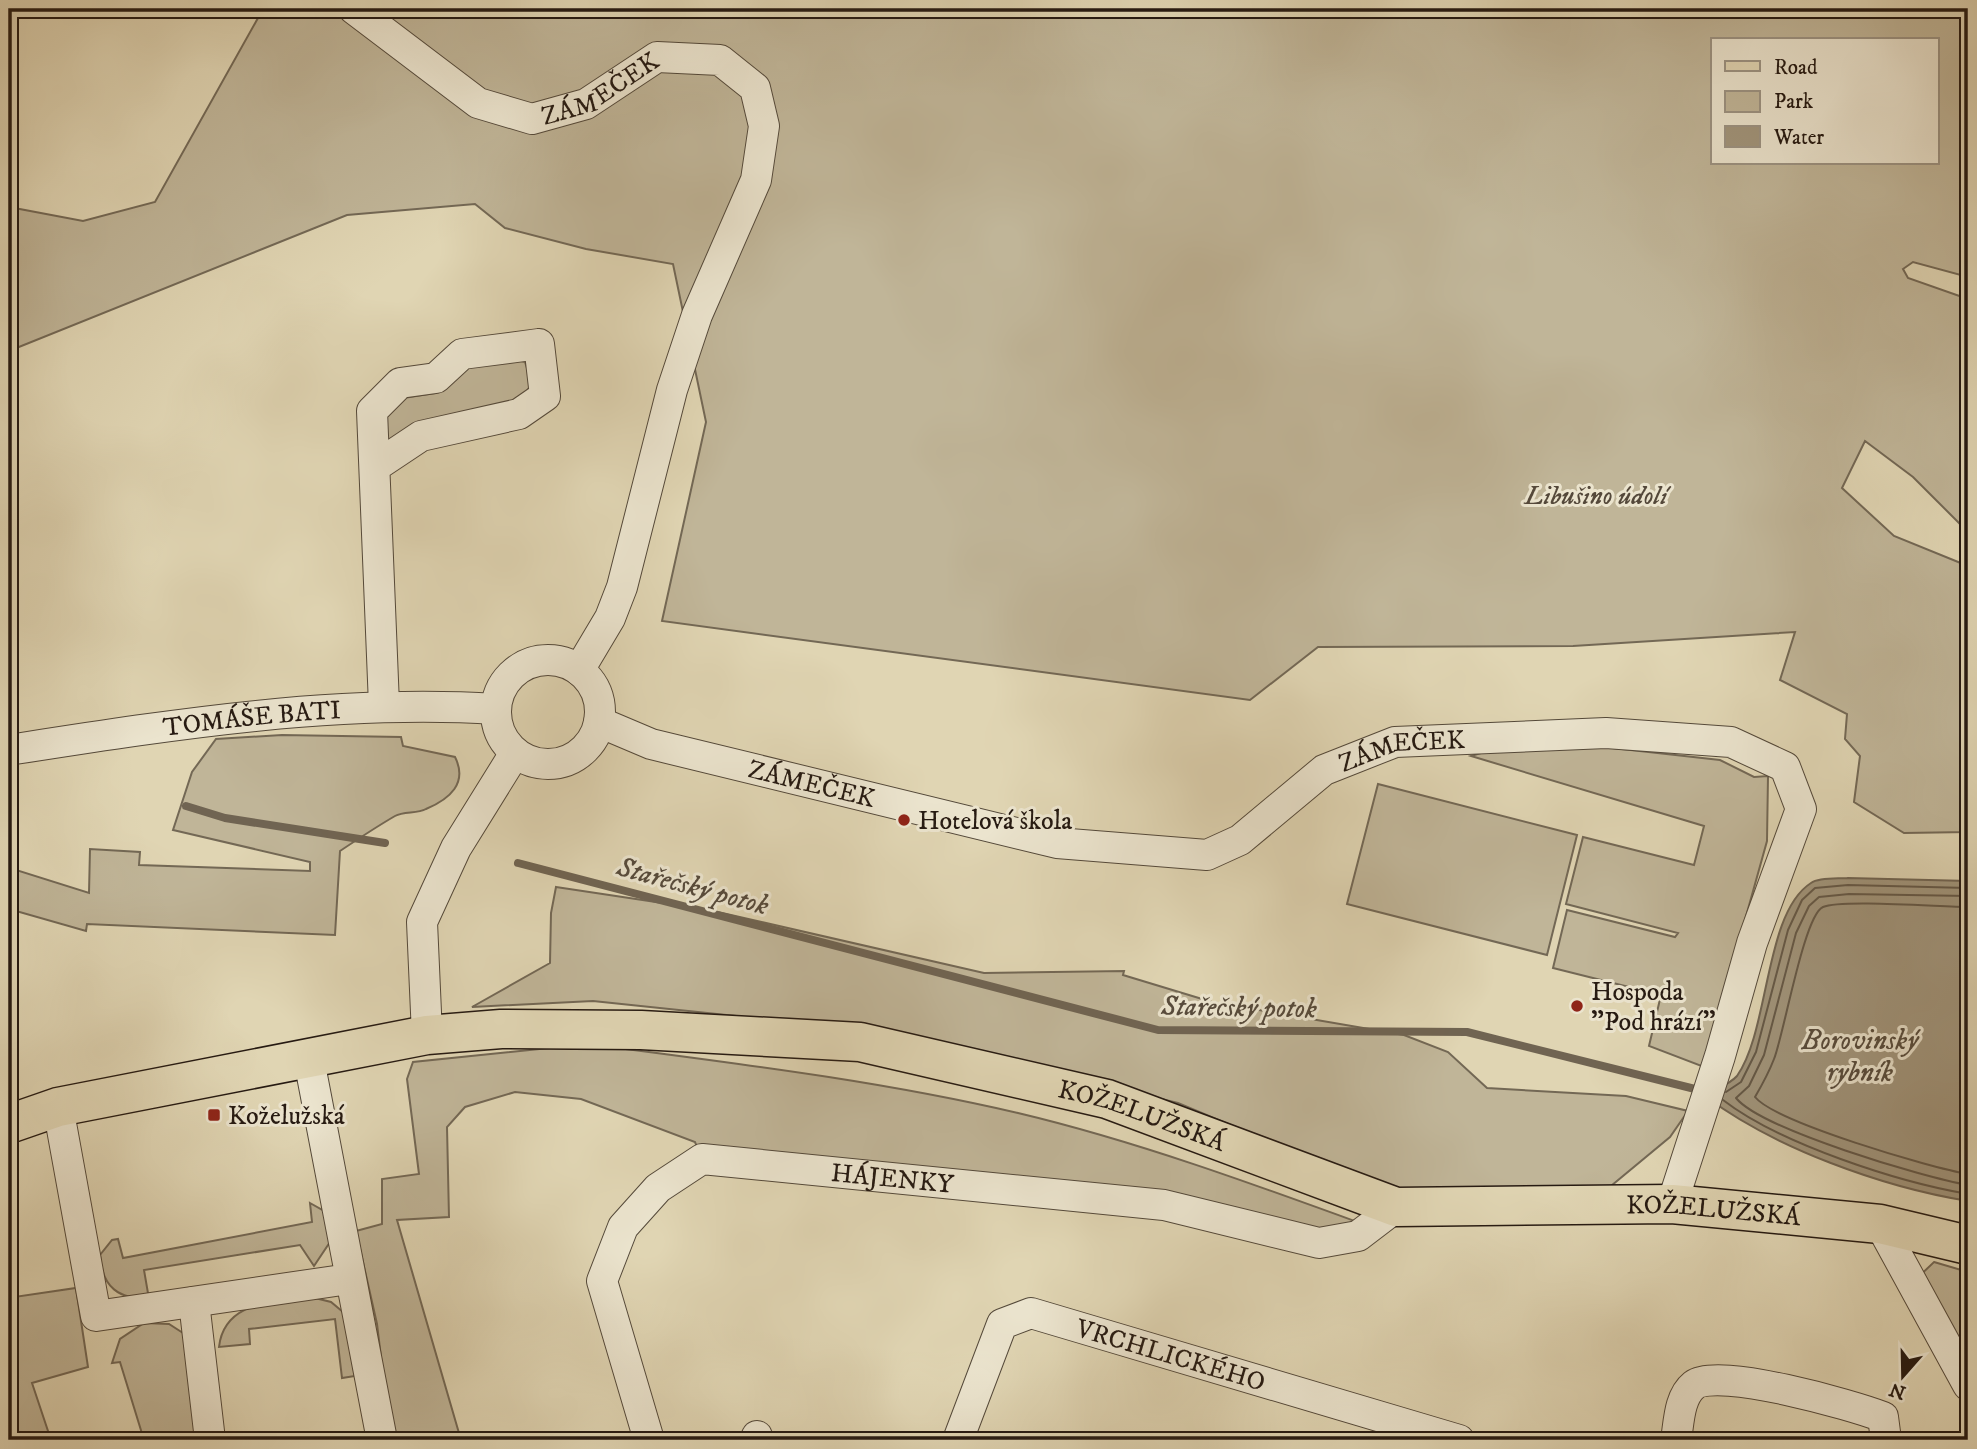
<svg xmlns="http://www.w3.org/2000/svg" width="1977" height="1449" viewBox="0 0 1977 1449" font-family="'IM FELL DW Pica',serif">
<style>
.green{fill:#c0b598;stroke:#736855;stroke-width:2;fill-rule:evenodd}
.water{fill:#a1957c;stroke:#706452;stroke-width:2}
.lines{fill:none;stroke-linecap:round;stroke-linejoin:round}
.shore{stroke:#645847;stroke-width:2}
.stream{stroke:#706452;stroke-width:8}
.minor-casing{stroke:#54493a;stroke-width:32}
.major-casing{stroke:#261a12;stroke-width:41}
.minor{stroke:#ebe4ce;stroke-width:30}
.major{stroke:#e0d5b3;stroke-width:38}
.poi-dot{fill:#8f2418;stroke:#ebe4ce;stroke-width:2.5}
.labels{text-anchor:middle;stroke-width:6;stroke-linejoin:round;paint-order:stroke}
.street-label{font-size:26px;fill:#261a12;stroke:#ebe4ce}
.park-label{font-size:26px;font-style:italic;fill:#54483a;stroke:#ebe4ce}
.poi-label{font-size:26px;fill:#261a12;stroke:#ebe4ce;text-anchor:start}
.water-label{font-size:28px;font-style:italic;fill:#574b3c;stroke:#ebe4ce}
</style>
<rect width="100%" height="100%" fill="#e0d5b3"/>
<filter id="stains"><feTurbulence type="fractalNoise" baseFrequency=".00286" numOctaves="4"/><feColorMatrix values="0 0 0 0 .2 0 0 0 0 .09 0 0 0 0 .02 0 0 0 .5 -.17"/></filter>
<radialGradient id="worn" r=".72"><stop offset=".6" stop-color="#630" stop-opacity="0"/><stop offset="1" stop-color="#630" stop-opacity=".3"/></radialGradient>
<path class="green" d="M 263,9 L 1968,9 L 1968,277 L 1913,262 L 1903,269 L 1908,278 L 1968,299 L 1968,532 L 1913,477 L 1865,441 L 1842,488 L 1894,536 L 1968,566 L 1968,832 L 1904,833 L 1854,802 L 1860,756 L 1845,739 L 1847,714 L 1780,680 L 1795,632 L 1573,646 L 1318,647 L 1250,700 L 662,621 L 706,422 L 673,264 L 586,249 L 505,228 L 475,204 L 347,215 L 9,351 L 9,207 L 83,221 L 155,202 ZM 1713,40 L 1937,40 L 1937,163 L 1713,163 Z
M 510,358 L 525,362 L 532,383 L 522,399 L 385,446 L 381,413 L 397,399 L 435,393 L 462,366 Z
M 282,735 L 401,737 L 403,746 L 455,757 C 468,783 450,799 426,809 C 417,814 404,811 395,816 C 376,827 358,839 340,851 L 335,935 L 87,924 L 86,931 L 9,909 L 10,868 L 89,893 L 90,849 L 140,852 L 139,865 L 310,871 L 310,862 L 173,830 L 192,772 L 216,739 Z
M 1577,744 L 1720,760 L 1754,777 L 1768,776 L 1767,841 L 1704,1067 L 1649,1046 L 1661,995 L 1553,968 L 1567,910 L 1675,937 L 1678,933 L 1566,904 L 1583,837 L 1694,865 L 1704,826 L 1471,756 L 1494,749 Z
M 1378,784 L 1577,835 L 1547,955 L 1347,904 Z
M 556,887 L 709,910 L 984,973 L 1124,971 L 1123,975 L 1212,1002 L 1404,1035 L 1448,1052 L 1487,1088 L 1626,1096 L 1688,1111 L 1670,1137 L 1588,1205 L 1396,1207 L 1345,1173 L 1178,1103 L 926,1043 L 736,1016 L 593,1001 L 472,1007 L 550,963 L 551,913 Z
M 588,1044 C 732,1063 877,1080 1018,1113 C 1136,1141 1256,1185 1371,1227 L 1358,1236 L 1164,1205 L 702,1159 L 695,1142 L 581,1099 L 515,1092 L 465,1107 L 447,1127 L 449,1217 L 397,1220 L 461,1440 L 391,1440 L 377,1324 L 356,1231 L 382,1224 L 382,1179 L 419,1174 L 407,1079 L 413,1062 Z
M 310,1203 L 324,1211 L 330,1242 L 314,1266 L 300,1245 L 144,1270 L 149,1299 C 119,1299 102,1288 100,1255 L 112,1240 L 118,1239 L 123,1258 L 312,1222 Z
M 1934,1262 L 1968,1272 L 1968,1385 L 1912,1283 Z
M 76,1288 L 88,1367 L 32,1383 L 51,1440 L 12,1440 L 14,1297 Z
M 307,1296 L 331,1302 L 343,1312 L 355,1376 L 342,1378 L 335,1319 L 249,1329 L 250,1344 L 219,1347 C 224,1302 272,1302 307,1296 Z
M 144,1323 L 169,1324 L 183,1333 L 205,1440 L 144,1440 L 120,1362 L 112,1363 L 120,1339 Z"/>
<path class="water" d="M 1848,878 L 1968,881 L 1968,1201 C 1882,1187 1774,1148 1705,1096 C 1715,1090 1730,1084 1737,1076 C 1770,1029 1764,913 1811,883 C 1820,877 1838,879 1848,878 Z"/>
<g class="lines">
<path class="shore" d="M 1968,896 L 1849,894 L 1819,897 L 1809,906 L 1796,933 L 1764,1055 L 1749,1086 L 1736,1098 C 1761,1129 1925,1178 1968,1185
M 1968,907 C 1942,907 1841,899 1823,907 C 1804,915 1784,1034 1774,1059 C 1769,1072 1762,1085 1755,1097 C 1775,1122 1931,1168 1968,1174
M 1726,1092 L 1741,1082 L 1756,1052 L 1788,930 L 1802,900 L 1815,888 L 1848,885 L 1968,888
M 1723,1100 C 1780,1144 1898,1182 1968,1194"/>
<path class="stream" d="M 186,806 L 225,818 L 385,843
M 518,863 L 1158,1030 L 1467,1032 L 1703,1091"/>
<defs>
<g id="minor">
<path id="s1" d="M 354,9 L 478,103 L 532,119 L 586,104 L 657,57 L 720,60 L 755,88 L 764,126 L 756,180 L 697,315 L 672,390 L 622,587 L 610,618 L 579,670"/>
<path d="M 376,466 L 421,436 L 519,414 L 545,396 L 539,344 L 462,354 L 436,378 L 400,383 L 372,411 L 384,705"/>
<circle cx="548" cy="712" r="52"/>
<path id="s2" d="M 599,722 L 651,744 L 1057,843 L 1207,855 L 1240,840 L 1324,770 L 1395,742 L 1606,733 L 1731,742 L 1785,767 L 1801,809 L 1752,943 L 1720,1056 L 1672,1204"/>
<path id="s3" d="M 9,750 C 170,725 332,699 496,709"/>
<path d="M 427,1035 L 422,922 L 456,848 L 515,753"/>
<path d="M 309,1060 L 382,1440"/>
<path d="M 58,1107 L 96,1316 L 349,1279"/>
<path d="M 1880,1224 L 1968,1385"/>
<path d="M 194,1302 L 210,1440"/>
<path id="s4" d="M 649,1440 L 602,1281 L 623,1227 L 658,1188 L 702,1159 L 1164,1205 L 1319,1243 L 1358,1236 L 1396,1207"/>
<path d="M 755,1440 L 757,1436"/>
<path id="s5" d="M 958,1440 L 1002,1324 L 1031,1313 L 1459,1440"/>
<path d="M 1676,1440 C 1679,1422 1679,1397 1694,1385 C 1718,1367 1852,1405 1883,1417 L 1886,1440"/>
</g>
<g id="major">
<path id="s6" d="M 9,1124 L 58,1107 L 427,1035 L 501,1029 L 641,1030 L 860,1042 L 1107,1099 L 1396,1207 L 1672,1204 L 1880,1224 L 1968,1245"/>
</g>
</defs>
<use href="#minor" class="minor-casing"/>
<use href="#major" class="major-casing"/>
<use href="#minor" class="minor"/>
<use href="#major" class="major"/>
</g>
<g class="poi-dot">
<circle cx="904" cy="820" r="7"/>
<circle cx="1577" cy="1006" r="7"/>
<rect x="207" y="1108" width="14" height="14" rx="3.5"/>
</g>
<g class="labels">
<g class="street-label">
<text dy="9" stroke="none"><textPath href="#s1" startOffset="287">ZÁMEČEK</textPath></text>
<text dy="9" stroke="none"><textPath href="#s3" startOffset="245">TOMÁŠE BATI</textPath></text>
<text dy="9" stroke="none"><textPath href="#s2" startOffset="852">ZÁMEČEK</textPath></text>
<text dy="9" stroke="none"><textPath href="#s2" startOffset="222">ZÁMEČEK</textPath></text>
<text dy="9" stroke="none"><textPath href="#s6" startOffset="1153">KOŽELUŽSKÁ</textPath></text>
<text dy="9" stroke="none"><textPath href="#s4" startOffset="520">HÁJENKY</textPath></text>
<text dy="9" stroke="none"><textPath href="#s6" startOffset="1741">KOŽELUŽSKÁ</textPath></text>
<text dy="9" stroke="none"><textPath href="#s5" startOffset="301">VRCHLICKÉHO</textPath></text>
</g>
<g class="park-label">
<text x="1596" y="504">Libušino údolí</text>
</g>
<g class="poi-label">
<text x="918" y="829">Hotelová škola</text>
<text x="1591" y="1000">Hospoda<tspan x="1591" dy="30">"Pod hrází"</tspan></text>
<text x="228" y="1124">Koželužská</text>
</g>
<g class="water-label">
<text transform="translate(693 885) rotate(15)" y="10">Stařečský potok</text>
<text transform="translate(1239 1006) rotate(1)" y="10">Stařečský potok</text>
<text x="1860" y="1049">Borovinský<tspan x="1860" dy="32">rybník</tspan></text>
</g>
</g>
<rect width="1977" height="1449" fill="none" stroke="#e0d5b3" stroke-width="35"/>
<rect x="10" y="10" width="1956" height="1428" fill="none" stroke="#261a12" stroke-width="3.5"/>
<rect x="18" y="18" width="1942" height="1414" fill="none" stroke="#261a12" stroke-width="2"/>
<rect x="1711" y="38" width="228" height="126" fill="#ebe4ce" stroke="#9c9383" stroke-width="2"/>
<rect x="1725" y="61" width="35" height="10" fill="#e0d5b3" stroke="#9c9383" stroke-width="2"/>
<text x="1774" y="74" font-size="21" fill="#261a12">Road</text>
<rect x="1725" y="91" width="35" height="21" fill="#c0b598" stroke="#9c9383" stroke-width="2"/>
<text x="1774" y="108" font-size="21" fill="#261a12">Park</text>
<rect x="1725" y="126" width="35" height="21" fill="#a1957c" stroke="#9c9383" stroke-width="2"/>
<text x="1774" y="144" font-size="21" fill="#261a12">Water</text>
<g transform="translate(1903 1376) rotate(200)" stroke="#ebe4ce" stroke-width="5" paint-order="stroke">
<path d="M0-5L12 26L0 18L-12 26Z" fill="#261a12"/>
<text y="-10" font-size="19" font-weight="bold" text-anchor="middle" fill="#261a12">N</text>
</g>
<rect width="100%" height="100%" filter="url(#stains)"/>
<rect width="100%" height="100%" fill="url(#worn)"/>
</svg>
